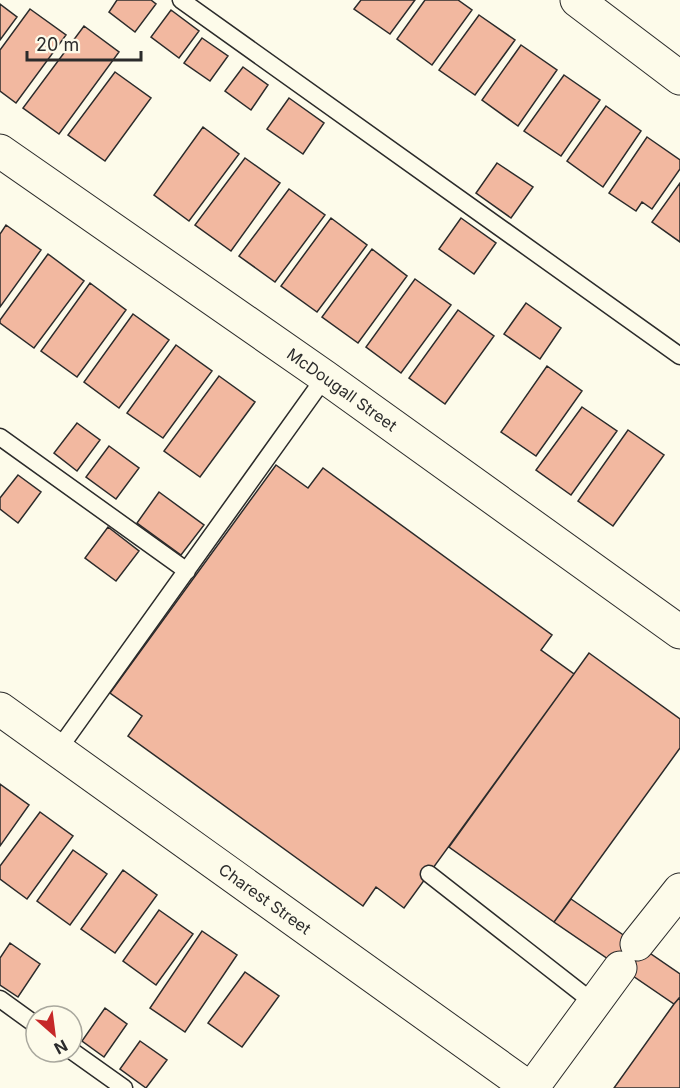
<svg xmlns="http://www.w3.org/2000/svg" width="680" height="1088" viewBox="0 0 680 1088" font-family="Inter,sans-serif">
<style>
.building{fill:#f2b8a0;stroke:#2b2b2b;stroke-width:1.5}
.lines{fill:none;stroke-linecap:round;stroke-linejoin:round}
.service-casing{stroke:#2b2b2b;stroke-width:19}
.minor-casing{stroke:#2b2b2b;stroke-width:35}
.tertiary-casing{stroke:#2b2b2b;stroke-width:35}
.service{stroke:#fdfbea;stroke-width:16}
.minor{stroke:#fdfbea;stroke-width:33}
.tertiary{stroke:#fdfbea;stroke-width:33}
.labels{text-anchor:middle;stroke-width:4.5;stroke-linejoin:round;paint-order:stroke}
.street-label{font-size:16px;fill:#2b2b2b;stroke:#fdfbea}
</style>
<rect width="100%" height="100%" fill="#fdfbea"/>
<path class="building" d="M 117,0 L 151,0 L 156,4 L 135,32 L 109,12 Z
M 361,0 L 415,0 L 390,34 L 354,9 Z
M 425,0 L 458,0 L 472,10 L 432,65 L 397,39 Z
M 0,4 L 17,17 L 0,40 Z
M 30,9 L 66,35 L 16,103 L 0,91 L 0,50 Z
M 171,10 L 199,31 L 179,58 L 151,37 Z
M 479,15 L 515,40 L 475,95 L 439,70 Z
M 84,26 L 119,52 L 59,134 L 23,108 Z
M 202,38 L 228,56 L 210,81 L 184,63 Z
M 521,45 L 557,70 L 518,126 L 482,100 Z
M 243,67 L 268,85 L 251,110 L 225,91 Z
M 115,72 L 151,98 L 105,161 L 68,135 Z
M 564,75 L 600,100 L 561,156 L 524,131 Z
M 289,98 L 324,123 L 303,154 L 267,129 Z
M 606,106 L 641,131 L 603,187 L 567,161 Z
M 203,127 L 239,154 L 189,221 L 154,195 Z
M 647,137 L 680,160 L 680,169 L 652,209 L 642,202 L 636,211 L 609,193 Z
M 245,158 L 280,183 L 231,251 L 195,225 Z
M 497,163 L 533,187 L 511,218 L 476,193 Z
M 680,183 L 680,242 L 652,222 Z
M 289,189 L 325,215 L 275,282 L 239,256 Z
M 331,218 L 367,245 L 317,312 L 281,286 Z
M 461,218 L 496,243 L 474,274 L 439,249 Z
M 6,225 L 41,250 L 0,307 L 0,234 Z
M 372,249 L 407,276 L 358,343 L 322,317 Z
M 48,254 L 84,281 L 34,348 L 0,323 L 0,320 Z
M 415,279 L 451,305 L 401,373 L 366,347 Z
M 90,283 L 126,310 L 77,377 L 41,351 Z
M 526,303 L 561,328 L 540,359 L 504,334 Z
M 458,310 L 494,336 L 445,404 L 409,378 Z
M 133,314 L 169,340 L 119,408 L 84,382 Z
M 176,345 L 212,371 L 163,438 L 127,413 Z
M 547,366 L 582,391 L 536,456 L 501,432 Z
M 219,376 L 255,402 L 200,477 L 164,451 Z
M 582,407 L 617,431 L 571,495 L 536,470 Z
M 77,423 L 100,440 L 77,471 L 54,453 Z
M 628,430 L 664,455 L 613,526 L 578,501 Z
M 109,446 L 139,468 L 116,499 L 86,477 Z
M 276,465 L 308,488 L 323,468 L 552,635 L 541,650 L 574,674 L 404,908 L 376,887 L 363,906 L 128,736 L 142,716 L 110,693 Z
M 18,475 L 41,492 L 18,523 L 0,509 L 0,498 Z
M 159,492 L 204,525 L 181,555 L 137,523 Z
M 108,527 L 139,551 L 116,581 L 85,558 Z
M 589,653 L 680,719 L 680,748 L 554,922 L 449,847 Z
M 0,784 L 29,805 L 0,846 Z
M 40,812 L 73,836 L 27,899 L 0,879 L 0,866 Z
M 73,850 L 107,874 L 70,925 L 37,901 Z
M 123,870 L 157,895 L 115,953 L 81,929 Z
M 571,899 L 680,974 L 680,997 L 674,1004 L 554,922 Z
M 159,910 L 193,934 L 156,985 L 123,961 Z
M 202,931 L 237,955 L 185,1032 L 150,1008 Z
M 10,943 L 40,964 L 18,997 L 0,985 L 0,958 Z
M 245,972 L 279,996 L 242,1047 L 208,1023 Z
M 680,997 L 680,1088 L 614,1088 L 674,1004 Z
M 105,1008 L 127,1024 L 104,1057 L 82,1041 Z
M 140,1041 L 167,1060 L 146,1088 L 120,1069 Z"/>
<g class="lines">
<defs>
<path id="service" d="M 181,0 L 680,356
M 0,437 L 187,571
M 58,750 L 325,377
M 429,874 L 594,1003
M 0,999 L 36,1025
M 72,1051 L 124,1088"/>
<g id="minor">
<path d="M 577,0 L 680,78"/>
<path id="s1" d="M 0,151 L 325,377 L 680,632"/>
<path id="s2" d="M 0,709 L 529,1088"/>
</g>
<path id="tertiary" d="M 637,944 L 680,890
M 532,1088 L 620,968"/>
</defs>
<use href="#service" class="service-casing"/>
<use href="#minor" class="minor-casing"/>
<use href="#tertiary" class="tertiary-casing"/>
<use href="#service" class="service"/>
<use href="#minor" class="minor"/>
<use href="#tertiary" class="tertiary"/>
</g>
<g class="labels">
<g class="street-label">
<text dy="6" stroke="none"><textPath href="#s1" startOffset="417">McDougall Street</textPath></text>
<text dy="6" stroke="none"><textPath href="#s2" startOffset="326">Charest Street</textPath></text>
</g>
</g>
<g transform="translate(54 1034) rotate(152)"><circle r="28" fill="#fdfbea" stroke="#a9a89e" stroke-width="1.5"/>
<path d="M0-4.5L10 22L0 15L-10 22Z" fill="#c62828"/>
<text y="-9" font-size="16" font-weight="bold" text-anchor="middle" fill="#2b2b2b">N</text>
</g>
<path d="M27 51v9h114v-9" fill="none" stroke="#2b2b2b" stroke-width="3"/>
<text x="36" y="51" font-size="18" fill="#2b2b2b" stroke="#fdfbea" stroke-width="4.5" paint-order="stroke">20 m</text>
</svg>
